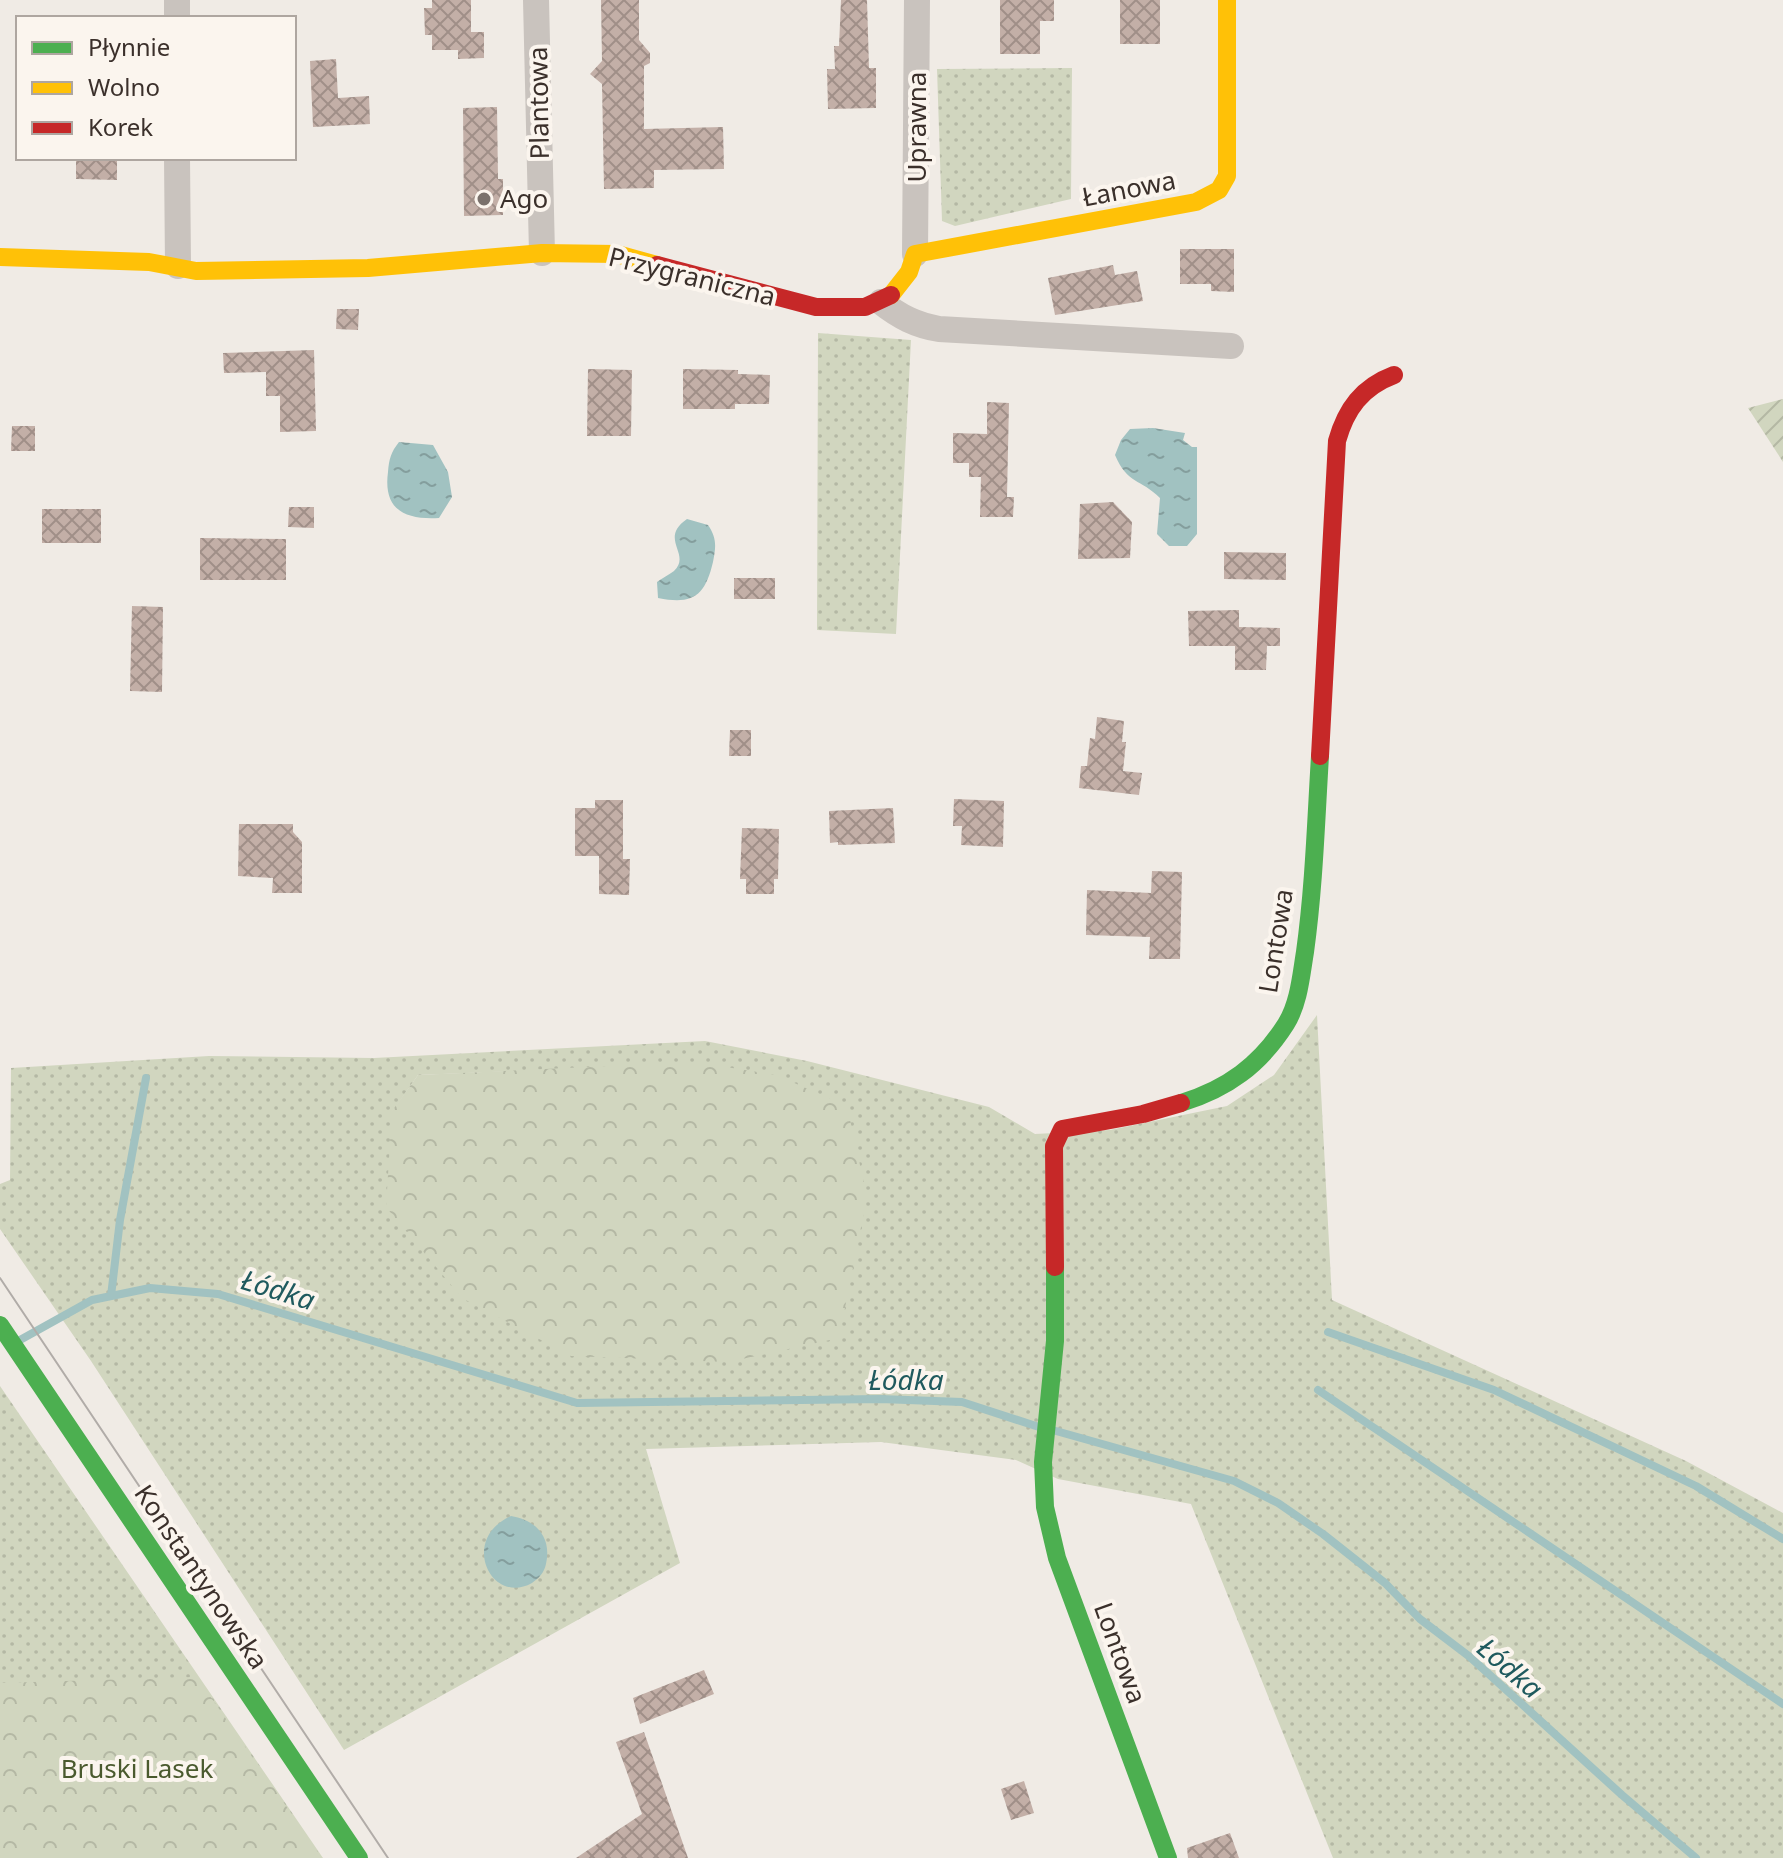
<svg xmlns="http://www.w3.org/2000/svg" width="1783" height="1858" viewBox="0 0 1783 1858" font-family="'Noto Sans',sans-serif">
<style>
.grass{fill:url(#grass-dots);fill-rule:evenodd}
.forest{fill:url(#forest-crowns)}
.garden{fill:url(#garden-furrows)}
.water{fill:url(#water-ripples)}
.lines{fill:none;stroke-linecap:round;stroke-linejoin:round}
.stream{stroke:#a1c2c1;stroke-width:8}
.building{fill:url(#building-cross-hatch)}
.street{stroke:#c9c3be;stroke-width:26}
.fast{stroke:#4caf50;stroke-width:18}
.slow{stroke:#ffc107;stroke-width:18}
.jam{stroke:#c62828;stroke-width:18}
.tram{stroke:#b1aca8;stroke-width:2}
.poi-dot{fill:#7a716c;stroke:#fbf5ee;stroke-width:3}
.labels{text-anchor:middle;stroke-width:8;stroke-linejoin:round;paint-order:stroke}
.street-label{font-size:26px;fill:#3b302b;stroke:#fbf5ee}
.poi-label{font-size:26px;fill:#3b302b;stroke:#fbf5ee;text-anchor:start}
.park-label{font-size:26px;fill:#4a5a2e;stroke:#fbf5ee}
.water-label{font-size:28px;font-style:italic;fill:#1f5a5e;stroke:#fbf5ee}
</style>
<defs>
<pattern id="grass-dots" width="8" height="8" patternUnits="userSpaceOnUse" patternTransform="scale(2)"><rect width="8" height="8" fill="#d1d6bf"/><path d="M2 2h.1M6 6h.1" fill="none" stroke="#b4b8a4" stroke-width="1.8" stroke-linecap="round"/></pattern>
<pattern id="forest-crowns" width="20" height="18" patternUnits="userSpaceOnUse" patternTransform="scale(2)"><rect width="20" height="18" fill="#d1d6bf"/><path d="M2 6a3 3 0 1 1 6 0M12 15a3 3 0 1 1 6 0" fill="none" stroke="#b4b8a4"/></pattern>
<pattern id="garden-furrows" width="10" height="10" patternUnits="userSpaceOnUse" patternTransform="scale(2)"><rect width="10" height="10" fill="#d1d6bf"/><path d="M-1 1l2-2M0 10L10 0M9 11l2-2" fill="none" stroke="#b4b8a4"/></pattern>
<pattern id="water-ripples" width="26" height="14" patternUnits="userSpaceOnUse" patternTransform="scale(2)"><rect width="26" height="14" fill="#a1c2c1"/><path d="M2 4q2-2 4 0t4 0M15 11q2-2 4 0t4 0" fill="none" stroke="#849e9d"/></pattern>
<pattern id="building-cross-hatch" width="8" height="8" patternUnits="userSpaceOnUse" patternTransform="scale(2)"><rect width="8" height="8" fill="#c3afa7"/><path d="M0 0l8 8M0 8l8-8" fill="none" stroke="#a08f88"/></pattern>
</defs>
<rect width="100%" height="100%" fill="#f0ebe5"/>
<path class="grass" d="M 1072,68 L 1071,199 L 955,226 L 942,221 L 937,69 Z
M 818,333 L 911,340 L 896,634 L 817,630 Z
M 1317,1015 L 1332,1300 L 1686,1461 L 1783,1513 L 1783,1858 L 1333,1858 L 1191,1504 L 1058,1479 L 1016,1460 L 881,1442 L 646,1449 L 680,1563 L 344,1750 L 91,1361 L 0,1229 L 0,1184 L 10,1180 L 11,1068 L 209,1056 L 374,1058 L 705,1041 L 807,1061 L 989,1107 L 1035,1134 L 1110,1130 L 1227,1106 L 1274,1075 ZM 543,1070 L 392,1112 L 418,1075 Z
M 0,1386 L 323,1858 L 0,1858 Z"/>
<path class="forest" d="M 694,1062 L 776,1075 L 847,1106 L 867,1197 L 839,1338 L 728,1362 L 571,1356 L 462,1298 L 386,1207 L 392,1111 L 418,1075 Z
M 197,1677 L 322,1858 L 0,1858 L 0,1683 Z"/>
<path class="garden" d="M 1783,399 L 1783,462 L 1748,408 Z"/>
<path class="water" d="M 1153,428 L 1185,433 L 1183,440 L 1192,447 L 1197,447 L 1197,534 L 1187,546 L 1169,546 L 1157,534 L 1160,498 C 1140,478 1128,485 1115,455 L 1121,440 L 1130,429 Z
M 399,442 L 433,445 L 448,472 L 452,497 L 439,518 C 404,520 383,509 388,472 C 389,459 391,452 399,442 Z
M 687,519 L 708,525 C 717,538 716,547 713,562 C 705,596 693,605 658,598 L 657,582 C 662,578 669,575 674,571 C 692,554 658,539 687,519 Z
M 511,1516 C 536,1520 552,1537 546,1564 C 544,1573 539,1578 532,1583 C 491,1606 459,1539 511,1516 Z"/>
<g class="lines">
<path class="stream" d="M 111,1296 L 120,1220 L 146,1078
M 1328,1332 L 1494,1390 L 1696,1486 L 1783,1539
M 20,1340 L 92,1300 L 150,1288 L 218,1294 L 577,1403 L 880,1399 L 962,1402 L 1039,1427
M 1318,1390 L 1783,1704
M 1056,1431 L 1234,1481 L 1278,1503 L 1323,1534 L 1385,1583 L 1420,1619 L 1470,1657 L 1622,1795 L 1696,1858"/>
</g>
<path class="building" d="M 432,0 L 471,0 L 471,32 L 484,32 L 484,58 L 458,59 L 458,50 L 432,50 L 432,35 L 425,35 L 424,8 L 432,8 Z
M 601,0 L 639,0 L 639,40 L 650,53 L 650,63 L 644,66 L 644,129 L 723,127 L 724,169 L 654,170 L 654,188 L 604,189 L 602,84 L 590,74 L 602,61 Z
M 841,0 L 867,0 L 869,68 L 876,68 L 876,108 L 828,109 L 827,69 L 835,69 L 834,46 L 839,46 Z
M 1000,0 L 1054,0 L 1054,21 L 1040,21 L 1040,54 L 1000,54 Z
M 1120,0 L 1160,0 L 1160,44 L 1120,44 Z
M 336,59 L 338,98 L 369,96 L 370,124 L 313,127 L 310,61 Z
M 497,107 L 498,179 L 503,179 L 503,215 L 464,216 L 463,108 Z
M 76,158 L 117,158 L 117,180 L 76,179 Z
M 1180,249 L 1234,249 L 1234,292 L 1211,291 L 1211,284 L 1180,284 Z
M 1113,265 L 1115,275 L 1137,271 L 1143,301 L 1055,315 L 1048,278 Z
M 337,309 L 359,309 L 358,330 L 336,329 Z
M 314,350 L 316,431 L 280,432 L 280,396 L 266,396 L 266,372 L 224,373 L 223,353 Z
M 588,369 L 632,370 L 631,436 L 587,436 Z
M 683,369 L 738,370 L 738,374 L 770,375 L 769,404 L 735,404 L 735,409 L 683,409 Z
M 987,402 L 1009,403 L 1007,497 L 1014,497 L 1013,517 L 980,517 L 981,477 L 969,477 L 969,463 L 953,463 L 953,433 L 987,434 Z
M 12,426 L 35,426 L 35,451 L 11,451 Z
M 1113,502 L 1132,522 L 1130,558 L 1078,559 L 1080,504 Z
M 289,507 L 314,507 L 314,528 L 288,527 Z
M 42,509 L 101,509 L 101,543 L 42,543 Z
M 200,538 L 286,539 L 286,580 L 200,580 Z
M 1224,552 L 1286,553 L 1286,580 L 1224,579 Z
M 734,578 L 775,578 L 775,599 L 734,599 Z
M 132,606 L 163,607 L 162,692 L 130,691 Z
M 1239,610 L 1239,627 L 1280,628 L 1280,646 L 1267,646 L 1266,670 L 1235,670 L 1235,646 L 1189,646 L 1188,611 Z
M 1097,717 L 1124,721 L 1122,742 L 1126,742 L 1123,771 L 1142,773 L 1139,795 L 1079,788 L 1081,766 L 1087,766 L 1090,738 L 1095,739 Z
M 730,730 L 751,730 L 751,756 L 729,756 Z
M 954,799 L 1004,801 L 1003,847 L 961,845 L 962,826 L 953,826 Z
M 595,800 L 623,800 L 623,859 L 630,859 L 629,895 L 599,894 L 599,856 L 575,856 L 575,808 L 595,808 Z
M 893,808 L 895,843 L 838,845 L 838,842 L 830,843 L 829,811 Z
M 239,824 L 293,824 L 293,832 L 302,842 L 302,893 L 272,893 L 273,878 L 238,876 Z
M 742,828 L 779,829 L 778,879 L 774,879 L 774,894 L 746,894 L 746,879 L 740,879 Z
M 1152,871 L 1182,872 L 1180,959 L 1149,959 L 1150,937 L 1086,935 L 1087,890 L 1151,893 Z
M 704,1670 L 714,1694 L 640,1724 L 633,1698 Z
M 644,1732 L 688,1858 L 576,1858 L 642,1814 L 616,1742 Z
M 1024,1781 L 1034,1813 L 1011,1820 L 1001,1789 Z
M 1230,1833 L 1239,1858 L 1188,1858 L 1187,1848 Z"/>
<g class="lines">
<path class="street" d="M 177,0 L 177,18
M 536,0 L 542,253
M 177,158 L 178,266
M 915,254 L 917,0
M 881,302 C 900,317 916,325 939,329 L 1231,346"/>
<path class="fast" d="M 1181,1103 C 1227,1089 1260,1065 1286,1024 C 1299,1003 1301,976 1305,952 C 1314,887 1316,821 1320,756
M 1055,1267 L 1055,1341 L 1043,1462 L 1045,1507 L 1057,1558 L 1168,1858
M 0,1325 L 359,1858"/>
<path class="slow" d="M 0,257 L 149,262 L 196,271 L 368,268 L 542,253 L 617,254 L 657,265
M 891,295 L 909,272 L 915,254 L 1196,202 L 1219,190 L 1227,176 L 1227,0"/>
<path class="jam" d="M 657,265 L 816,307 L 865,307 L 891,295
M 1320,756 L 1337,441 C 1346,409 1362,387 1394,375
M 1055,1267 L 1054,1146 L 1062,1129 L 1143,1114 L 1181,1103"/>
<path class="tram" d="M 0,1278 L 388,1858"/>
</g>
<circle class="poi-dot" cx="484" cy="199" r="8"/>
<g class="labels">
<g class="street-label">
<text transform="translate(539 103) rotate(-91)" y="9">Plantowa</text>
<text transform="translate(917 127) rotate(-90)" y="9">Uprawna</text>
<text transform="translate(1129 189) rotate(-11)" y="9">Łanowa</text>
<text transform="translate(692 277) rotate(14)" y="9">Przygraniczna</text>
<text transform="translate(1276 941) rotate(-81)" y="9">Lontowa</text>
<text transform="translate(201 1577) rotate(56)" y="9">Konstantynowska</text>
<text transform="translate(1120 1653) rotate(70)" y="9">Lontowa</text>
</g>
<g class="poi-label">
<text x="500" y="208">Ago</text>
</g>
<g class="park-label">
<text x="137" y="1778">Bruski Lasek</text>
</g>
<g class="water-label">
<text transform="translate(278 1290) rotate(17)" y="10">Łódka</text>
<text x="906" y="1390">Łódka</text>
<text transform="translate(1510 1668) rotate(41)" y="10">Łódka</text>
</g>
</g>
<rect x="16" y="16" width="280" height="144" fill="#fbf5ee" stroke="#aea6a0" stroke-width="2"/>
<rect x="32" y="42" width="40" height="12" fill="#4caf50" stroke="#aea6a0" stroke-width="2"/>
<text x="88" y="56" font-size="24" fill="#3b302b">Płynnie</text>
<rect x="32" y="82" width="40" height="12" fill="#ffc107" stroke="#aea6a0" stroke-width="2"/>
<text x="88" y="96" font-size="24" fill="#3b302b">Wolno</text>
<rect x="32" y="122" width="40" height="12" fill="#c62828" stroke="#aea6a0" stroke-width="2"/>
<text x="88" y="136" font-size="24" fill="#3b302b">Korek</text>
</svg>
